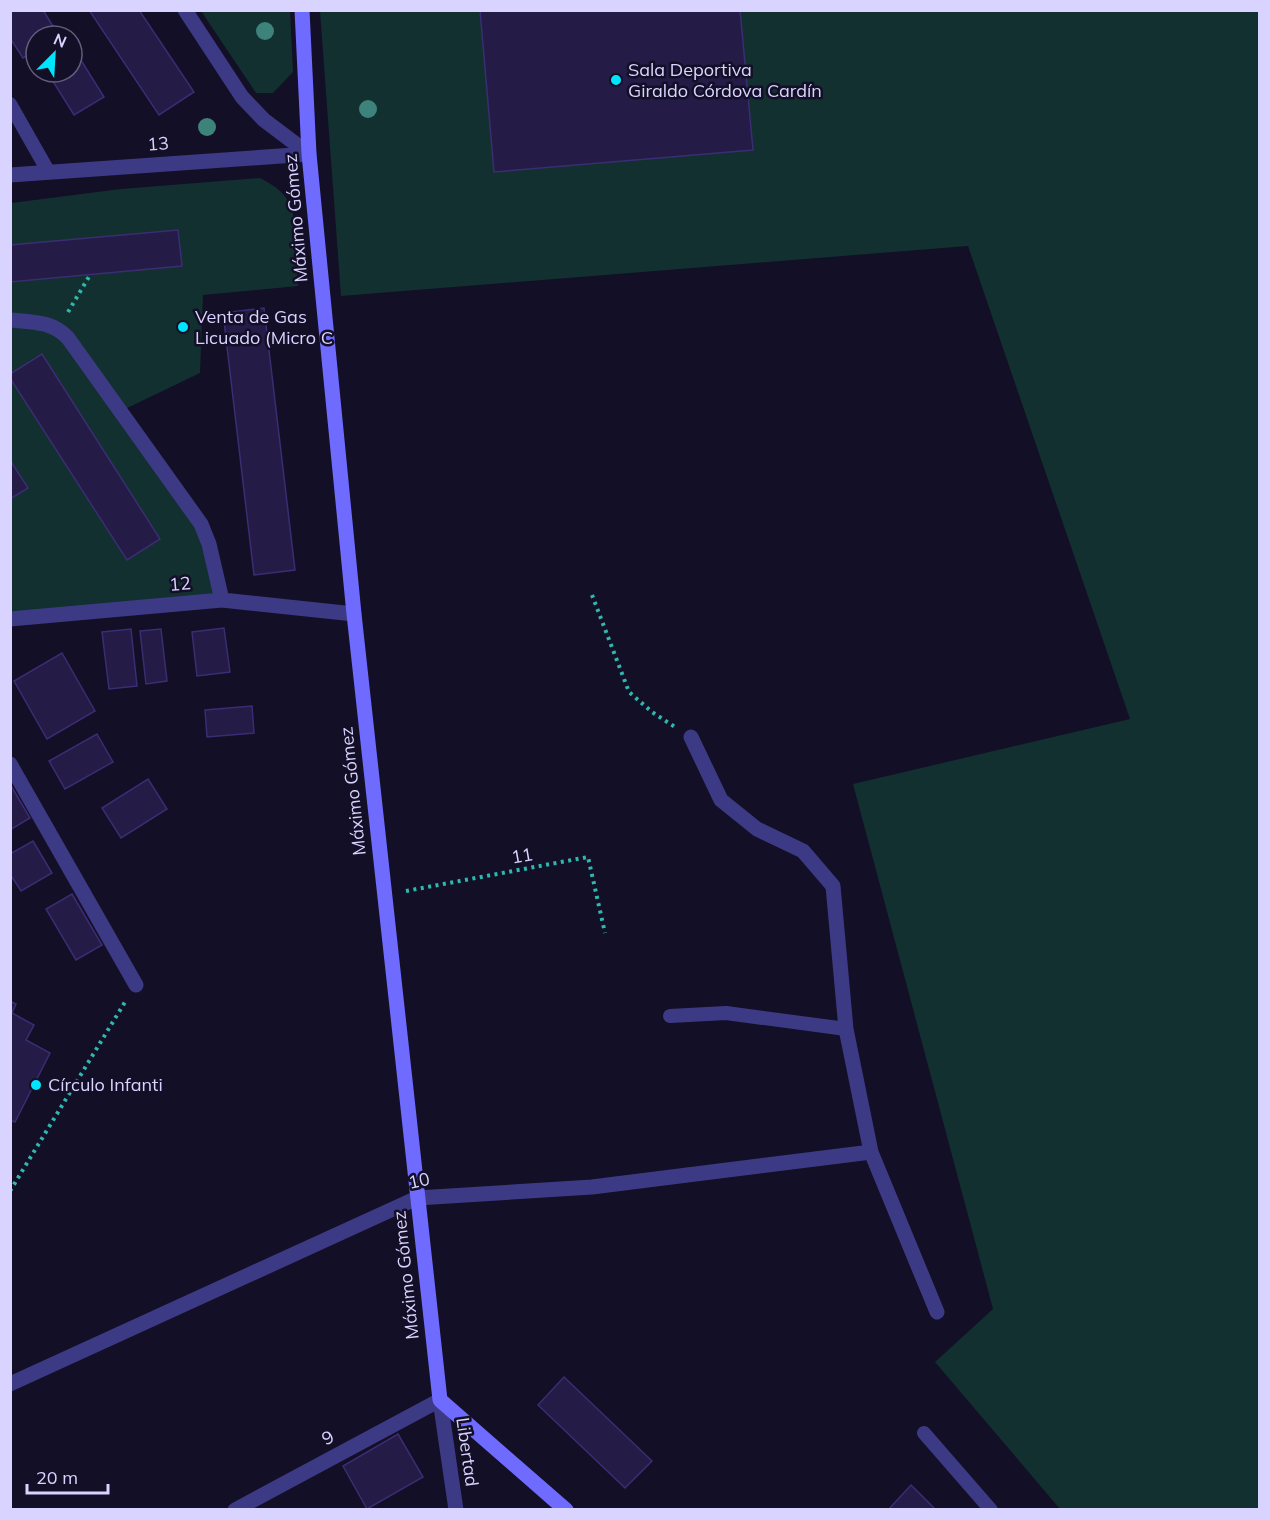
<svg xmlns="http://www.w3.org/2000/svg" width="1270" height="1520" viewBox="0 0 1270 1520" font-family="Mulish,sans-serif">
<style>
.green{fill:#12302f}
.building{fill:#241b47;stroke:#3b2d73;stroke-width:1.5}
.lines{fill:none;stroke-linecap:round;stroke-linejoin:round}
.path{stroke:#2fb8b0;stroke-width:4;stroke-dasharray:3 4.5;stroke-linecap:butt}
.service{stroke:#3d3a85;stroke-width:14}
.minor{stroke:#3d3a85;stroke-width:15}
.secondary{stroke:#6f6bff;stroke-width:15}
.tree{fill:#3d827b}
.poi-dot{fill:#00e5ff;stroke:#130f26;stroke-width:2}
.labels{text-anchor:middle;stroke-width:5;stroke-linejoin:round;paint-order:stroke}
.poi-label{font-size:18px;fill:#d9d4ff;stroke:#130f26;text-anchor:start}
.street-label{font-size:18px;fill:#d9d4ff;stroke:#130f26}
</style>
<rect width="100%" height="100%" fill="#130f26"/>
<path class="green" d="M 201,11 L 290,11 L 293,72 L 273,93 L 256,93 Z
M 320,11 L 1259,11 L 1259,1509 L 1060,1509 L 935,1362 L 993,1309 L 853,784 L 1130,719 L 968,246 L 341,296 Z
M 260,178 C 277,187 289,195 293,214 L 298,286 L 203,295 L 200,373 L 121,411 L 201,524 L 222,600 L 16,617 L 11,609 L 11,203 L 121,189 Z"/>
<path class="building" d="M 10,10 L 43,10 L 59,36 L 36,36 L 36,50 L 23,58 L 10,38 Z
M 89,10 L 139,10 L 194,92 L 159,115 Z
M 480,10 L 740,10 L 753,150 L 494,172 Z
M 79,57 L 104,97 L 74,115 L 49,75 L 55,72 L 72,72 L 72,62 Z
M 178,230 L 182,266 L 10,282 L 10,245 Z
M 264,308 L 295,570 L 254,575 L 223,313 Z
M 42,354 L 160,539 L 127,560 L 10,378 L 10,374 Z
M 10,460 L 28,488 L 10,499 Z
M 224,628 L 230,672 L 197,676 L 192,632 Z
M 131,629 L 137,686 L 109,689 L 102,632 Z
M 161,629 L 167,681 L 146,684 L 140,631 Z
M 62,653 L 95,711 L 47,739 L 14,681 Z
M 252,706 L 254,733 L 207,737 L 205,710 Z
M 97,734 L 113,762 L 65,789 L 49,761 Z
M 148,779 L 167,809 L 121,838 L 102,808 Z
M 10,784 L 30,818 L 10,830 Z
M 33,841 L 52,873 L 21,891 L 10,874 L 10,854 Z
M 72,894 L 102,945 L 76,960 L 46,909 Z
M 10,1001 L 16,1004 L 12,1013 L 34,1025 L 26,1040 L 50,1053 L 15,1122 L 10,1120 Z
M 564,1377 L 652,1461 L 625,1488 L 538,1405 Z
M 398,1434 L 423,1477 L 367,1509 L 343,1466 Z
M 911,1485 L 936,1510 L 888,1510 Z"/>
<g class="lines">
<path class="path" d="M 68,312 L 90,275
M 592,595 L 629,692 L 652,712 L 675,727
M 406,891 L 588,857 L 605,933
M 10,1191 L 125,1002"/>
<path class="service" d="M 10,104 L 48,171
M 670,1016 L 726,1013 L 846,1029
M 924,1433 L 991,1510"/>
<path class="minor" d="M 185,10 L 242,97 L 264,120 L 309,154
M 10,175 L 309,154
M 10,320 C 32,322 52,321 68,338 L 201,524 L 209,544 L 222,600
M 10,619 L 222,600 L 354,614
M 691,737 L 721,800 L 757,829 L 803,851 L 833,886 L 846,1029 L 871,1152 L 937,1312
M 10,764 L 136,985
M 10,1384 L 417,1198 L 592,1187 L 871,1152
M 235,1510 L 440,1400 L 456,1510"/>
<path class="secondary" d="M 302,10 L 309,154 L 354,614 L 440,1400 L 566,1510"/>
</g>
<g class="tree">
<circle cx="265" cy="31" r="9"/>
<circle cx="368" cy="109" r="9"/>
<circle cx="207" cy="127" r="9"/>
</g>
<g class="poi-dot">
<circle cx="616" cy="80" r="6"/>
<circle cx="183" cy="327" r="6"/>
<circle cx="36" cy="1085" r="6"/>
</g>
<g class="labels">
<g class="poi-label">
<text x="628" y="76">Sala Deportiva<tspan x="628" dy="21">Giraldo Córdova Cardín</tspan></text>
<text x="195" y="323">Venta de Gas<tspan x="195" dy="21">Licuado (Micro C</tspan></text>
<text x="48" y="1091">Círculo Infanti</text>
</g>
<g class="street-label">
<text transform="translate(158 144) rotate(-4)" y="6">13</text>
<text transform="translate(296 218) rotate(-95)" y="6">Máximo Gómez</text>
<text transform="translate(180 584) rotate(-5)" y="6">12</text>
<text transform="translate(353 791) rotate(-96)" y="6">Máximo Gómez</text>
<text transform="translate(522 856) rotate(-10)" y="6">11</text>
<text transform="translate(419 1181) rotate(-12)" y="6">10</text>
<text transform="translate(406 1275) rotate(-96)" y="6">Máximo Gómez</text>
<text transform="translate(328 1438) rotate(-28)" y="6">9</text>
<text transform="translate(467 1452) rotate(82)" y="6">Libertad</text>
</g>
</g>
<rect width="1270" height="1520" fill="none" stroke="#d9d4ff" stroke-width="24"/>
<g transform="translate(54 54) rotate(24)"><circle r="28" fill="#130f26" stroke="#625e7d" stroke-width="1.5"/>
<path d="M0-4.5L10 22L0 15L-10 22Z" fill="#00e5ff"/>
<text y="-9" font-size="16" font-weight="bold" text-anchor="middle" fill="#d9d4ff">N</text>
</g>
<path d="M27 1484v9h81v-9" fill="none" stroke="#d9d4ff" stroke-width="3"/>
<text x="36" y="1484" font-size="18" fill="#d9d4ff" stroke="#130f26" stroke-width="4.5" paint-order="stroke">20 m</text>
</svg>
